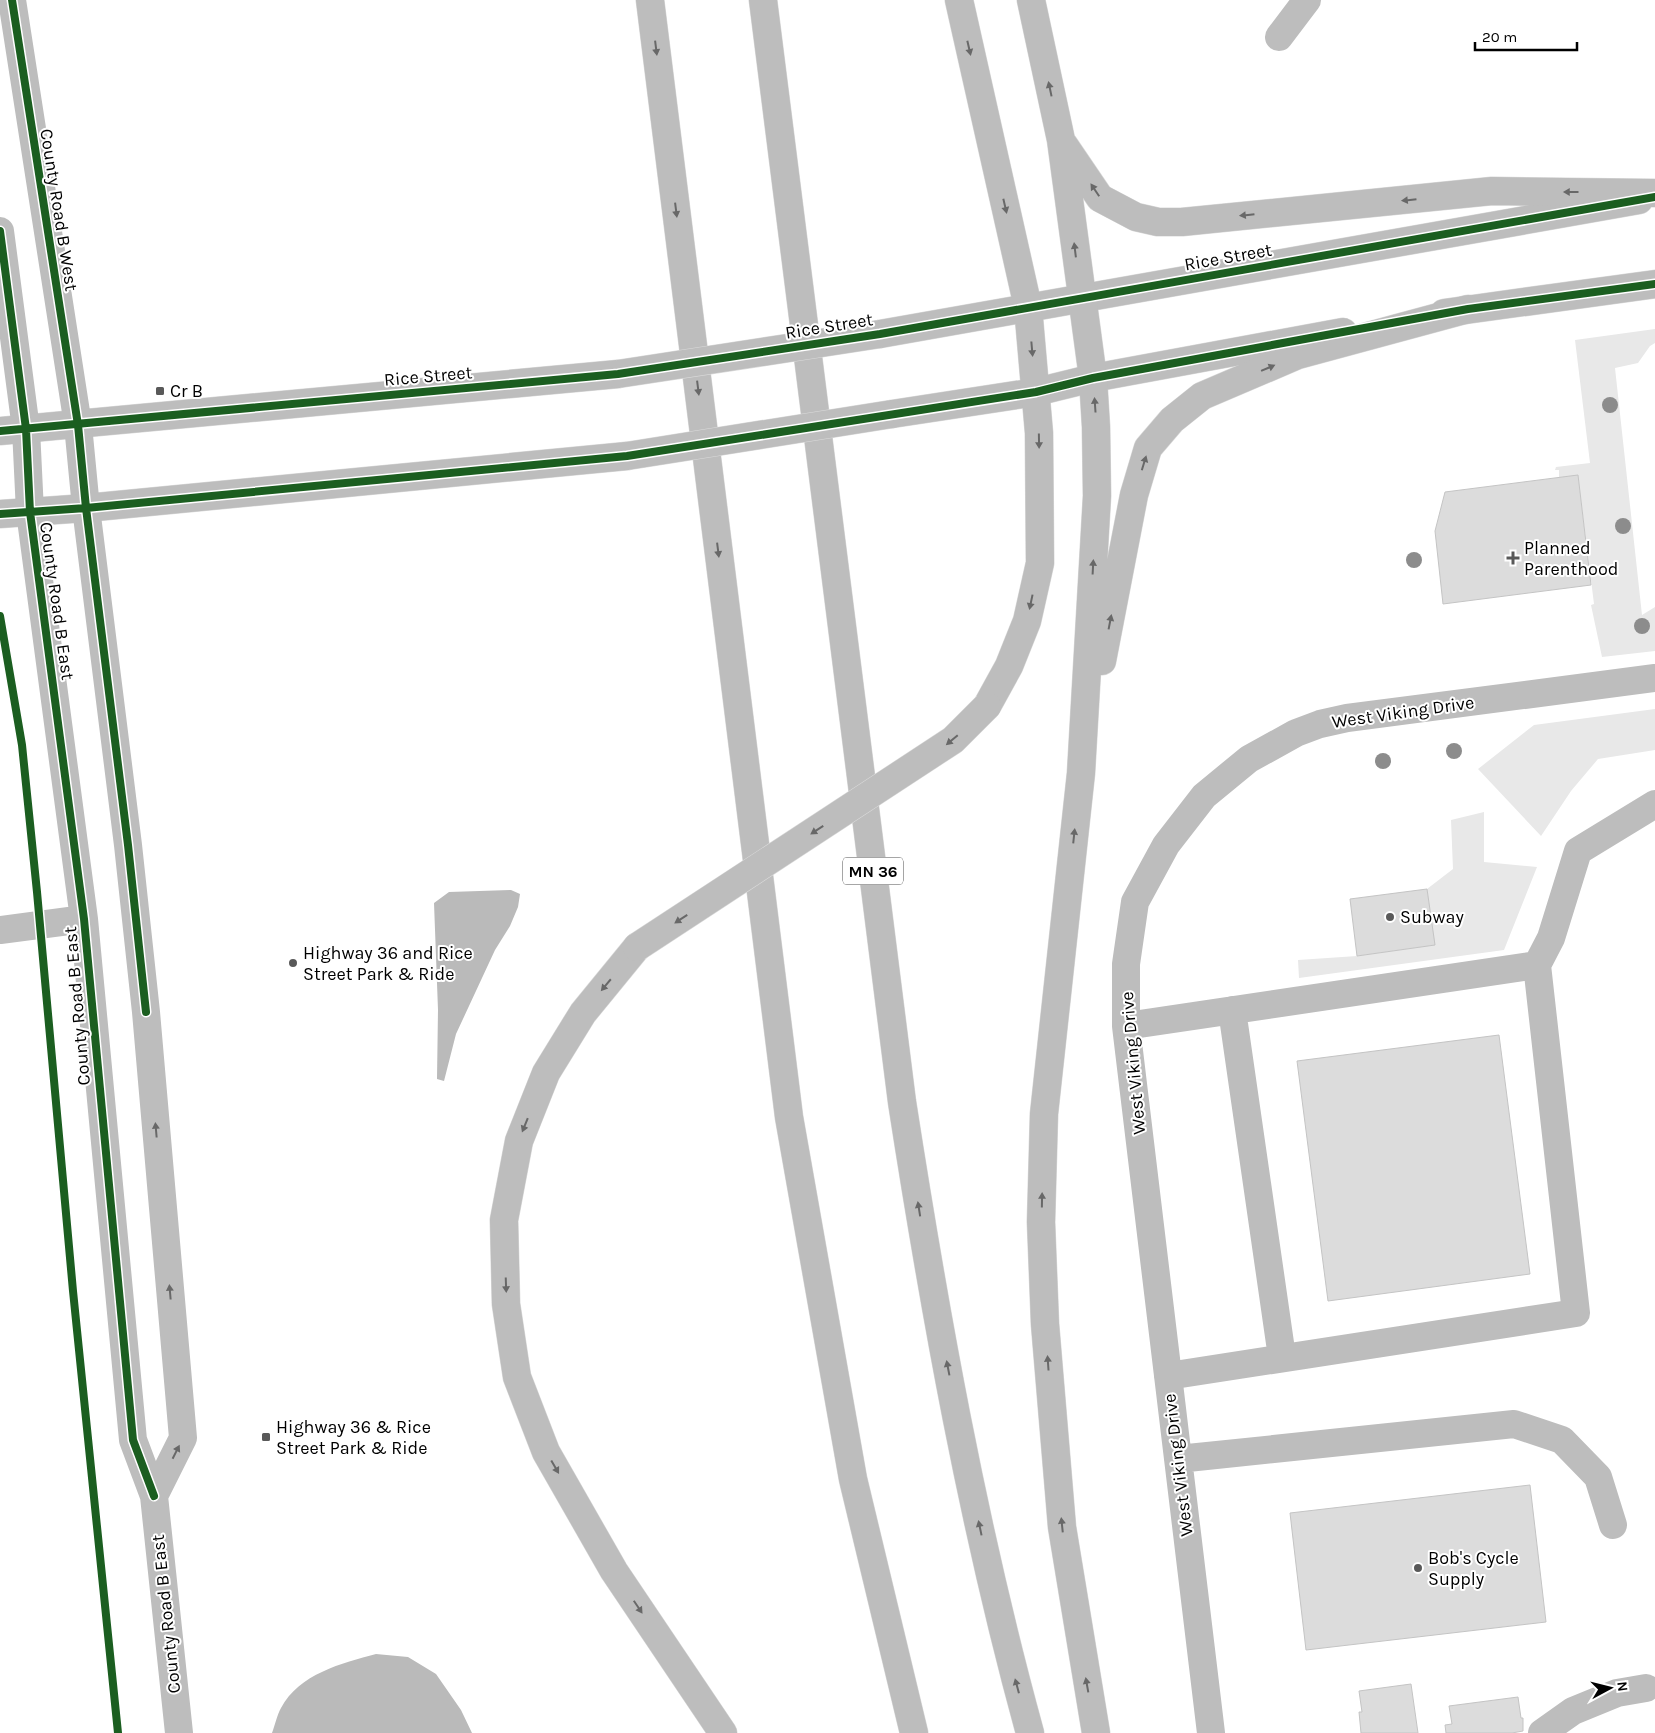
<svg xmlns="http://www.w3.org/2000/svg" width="1655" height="1733" viewBox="0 0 1655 1733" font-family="Karla,sans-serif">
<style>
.green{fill:#e8e8e8}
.water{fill:#bababa}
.building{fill:#dcdcdc;stroke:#c4c4c4}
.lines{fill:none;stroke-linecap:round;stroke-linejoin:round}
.major-casing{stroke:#dbdbdb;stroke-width:29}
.highway-casing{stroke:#dbdbdb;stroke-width:29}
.minor{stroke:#bdbdbd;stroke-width:28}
.major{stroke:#bdbdbd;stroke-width:28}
.highway{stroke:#bdbdbd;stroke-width:28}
.major-bridge-casing{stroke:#dbdbdb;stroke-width:29;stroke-linecap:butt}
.highway-bridge-casing{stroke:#dbdbdb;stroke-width:29;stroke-linecap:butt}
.major-bridge{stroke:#bdbdbd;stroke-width:28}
.highway-bridge{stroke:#bdbdbd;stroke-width:28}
.cycleway-casing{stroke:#fff;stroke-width:11}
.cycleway{stroke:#1b5e20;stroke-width:8}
.tree{fill:#8c8c8c}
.oneway{fill:#686868}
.poi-dot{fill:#595959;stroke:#fff;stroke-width:2}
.labels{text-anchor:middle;stroke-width:4;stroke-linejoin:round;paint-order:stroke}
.shield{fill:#fff;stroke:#4c4c4c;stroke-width:1}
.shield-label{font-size:16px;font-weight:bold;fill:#000}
.street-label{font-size:18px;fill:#000;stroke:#fff}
.poi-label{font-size:18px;fill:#000;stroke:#fff;text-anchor:start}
</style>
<rect width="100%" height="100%" fill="#fff"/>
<path class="green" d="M 1655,329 L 1655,343 L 1650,346 L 1638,363 L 1615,368 L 1642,615 L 1655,607 L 1655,651 L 1602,657 L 1591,605 L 1594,604 L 1578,476 L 1559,478 L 1559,470 L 1555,470 L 1556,467 L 1590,463 L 1575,340 Z
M 1655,709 L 1655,750 L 1598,759 L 1571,791 L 1541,836 L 1478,769 L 1534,725 Z
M 1484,812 L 1484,862 L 1537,867 L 1504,950 L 1299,978 L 1298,960 L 1357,956 L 1434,945 L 1427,889 L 1453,869 L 1451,820 Z"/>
<path class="water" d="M 511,890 L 520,894 L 518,907 L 510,926 L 495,950 L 456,1034 L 444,1081 L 437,1079 L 438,1010 L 434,903 L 449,892 Z
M 376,1654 L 408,1657 L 436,1674 L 461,1710 L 472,1733 L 272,1733 C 275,1725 277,1715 281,1708 C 299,1674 342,1663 376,1654 Z"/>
<path class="building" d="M 1578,475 L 1591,585 L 1443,604 L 1435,531 L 1445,492 Z
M 1427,889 L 1435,945 L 1357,956 L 1350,899 Z
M 1499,1035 L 1530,1274 L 1328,1301 L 1297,1061 Z
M 1530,1485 L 1546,1622 L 1306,1650 L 1290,1513 Z
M 1411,1684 L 1418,1733 L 1361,1733 L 1359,1712 L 1362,1712 L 1359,1691 Z
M 1518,1697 L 1521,1718 L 1523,1718 L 1523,1731 L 1512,1733 L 1446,1733 L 1445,1725 L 1452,1724 L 1449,1706 Z"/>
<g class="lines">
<defs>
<path id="major" d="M 1444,313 L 1655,284
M 880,334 L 1639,200
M 892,414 L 1036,392 L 1093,378 L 1343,332
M 0,431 L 618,374
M 0,514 L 86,508 L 627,456"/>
<path id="highway" d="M 650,0 L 789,1117 L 853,1479 L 914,1733
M 763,0 L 902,1102 C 935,1314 973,1526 1030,1733
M 959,0 L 1028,307 L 1039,433 L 1040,563 L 1027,621 L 1009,666 L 987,706
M 1031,0 L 1061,140 L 1093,378 L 1096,427 L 1097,496 L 1081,773 L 1044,1114 L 1041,1222 L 1045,1324 L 1062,1527 L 1096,1733
M 1064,145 L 1100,198 L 1136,217 L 1158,222 L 1182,222 L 1492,191 L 1655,193
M 1102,661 L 1134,495 L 1148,448 L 1172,420 L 1202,396 L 1298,355 L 1468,309
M 637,947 L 583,1013 L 546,1073 L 519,1141 L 504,1220 L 506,1304 L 517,1377 L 546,1452 L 614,1571 L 723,1733"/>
</defs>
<use href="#major" class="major-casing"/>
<use href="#highway" class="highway-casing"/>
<path class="minor" d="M 12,0 L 78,425 L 86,508 L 128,845 L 146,1012 L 183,1438 L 154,1496
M 1279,37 L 1307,0
M 0,231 L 26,429 L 30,512 L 84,919 L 133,1440 L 154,1496 L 179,1733
M 0,930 L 84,919
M 1232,1010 L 1282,1357
M 1126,1026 L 1537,965
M 1168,1376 L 1576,1313 L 1537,965 L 1551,938 L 1578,851 L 1655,804
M 1178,1459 L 1514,1424 L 1562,1440 L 1598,1477 L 1613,1525
M 1211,1733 L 1126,1026 L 1126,964 L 1135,902 L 1166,845 L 1204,796 L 1249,759 L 1296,733 L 1320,724 L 1347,718 L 1655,678
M 1542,1733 L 1573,1711 L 1617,1693 L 1646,1688"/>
<use href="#major" class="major"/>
<use href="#highway" class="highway"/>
<defs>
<path id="major-bridge" d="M 618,374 L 880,334
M 627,456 L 892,414"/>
<path id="highway-bridge" d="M 637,947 L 953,740 L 987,706"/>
</defs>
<use href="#major-bridge" class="major-bridge-casing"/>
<use href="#highway-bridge" class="highway-bridge-casing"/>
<use href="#major-bridge" class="major-bridge"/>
<use href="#highway-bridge" class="highway-bridge"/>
<defs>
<path id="cycleway" d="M 12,0 L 78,425 L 86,508 L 128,845 L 146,1012
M 0,231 L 26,429 L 30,512 L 84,919 L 133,1440 L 154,1496
M 0,431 L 618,374 L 880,334 L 1655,197
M 0,514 L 86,508 L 627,456 L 1036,392 L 1093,378 L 1468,309 L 1655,284
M 0,616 L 22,745 L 37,892 L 73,1291 L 118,1733"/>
</defs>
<use href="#cycleway" class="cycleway-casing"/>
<use href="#cycleway" class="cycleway"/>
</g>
<g class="tree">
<circle cx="1610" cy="405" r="8"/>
<circle cx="1623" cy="526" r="8"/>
<circle cx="1414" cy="560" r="8"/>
<circle cx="1642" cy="626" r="8"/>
<circle cx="1454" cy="751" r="8"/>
<circle cx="1383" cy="761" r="8"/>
</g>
<defs><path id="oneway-solid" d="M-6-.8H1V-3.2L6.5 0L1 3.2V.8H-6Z" transform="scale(1.25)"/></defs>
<g class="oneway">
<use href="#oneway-solid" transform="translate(656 48) rotate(83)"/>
<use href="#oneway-solid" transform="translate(969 48) rotate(77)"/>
<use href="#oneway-solid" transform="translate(1050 89) rotate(-102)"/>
<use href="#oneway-solid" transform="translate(1095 190) rotate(-124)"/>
<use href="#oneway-solid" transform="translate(1571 192) rotate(-180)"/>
<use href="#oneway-solid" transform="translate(1409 200) rotate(174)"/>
<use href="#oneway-solid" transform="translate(1005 206) rotate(77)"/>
<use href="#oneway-solid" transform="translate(676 210) rotate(83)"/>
<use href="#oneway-solid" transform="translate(1247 215) rotate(174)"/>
<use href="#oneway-solid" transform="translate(1075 250) rotate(-97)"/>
<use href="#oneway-solid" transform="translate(1032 349) rotate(85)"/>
<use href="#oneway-solid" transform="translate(1268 368) rotate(-23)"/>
<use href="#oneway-solid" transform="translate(698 388) rotate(83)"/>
<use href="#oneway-solid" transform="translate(1095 405) rotate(-94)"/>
<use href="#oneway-solid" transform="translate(1039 441) rotate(89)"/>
<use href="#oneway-solid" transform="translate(1144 463) rotate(-73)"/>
<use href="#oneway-solid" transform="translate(718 550) rotate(83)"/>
<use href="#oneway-solid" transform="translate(1093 567) rotate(-87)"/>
<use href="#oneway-solid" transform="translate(1031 602) rotate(102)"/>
<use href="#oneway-solid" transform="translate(1110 622) rotate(-79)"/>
<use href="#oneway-solid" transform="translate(952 740) rotate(140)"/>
<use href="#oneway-solid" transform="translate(817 830) rotate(147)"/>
<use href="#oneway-solid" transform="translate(1074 836) rotate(-84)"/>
<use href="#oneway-solid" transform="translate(681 919) rotate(147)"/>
<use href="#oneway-solid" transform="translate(606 985) rotate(130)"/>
<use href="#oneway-solid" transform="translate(525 1125) rotate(112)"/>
<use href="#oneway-solid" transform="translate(156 1130) rotate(-95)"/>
<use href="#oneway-solid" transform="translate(1042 1200) rotate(-89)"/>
<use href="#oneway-solid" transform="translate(919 1209) rotate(-99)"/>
<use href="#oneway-solid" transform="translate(506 1285) rotate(88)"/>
<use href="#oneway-solid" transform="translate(170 1292) rotate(-95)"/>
<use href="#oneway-solid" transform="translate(1048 1363) rotate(-94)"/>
<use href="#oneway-solid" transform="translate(948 1368) rotate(-101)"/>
<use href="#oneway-solid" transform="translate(176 1452) rotate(-63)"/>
<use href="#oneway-solid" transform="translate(555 1467) rotate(60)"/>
<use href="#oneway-solid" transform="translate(1062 1525) rotate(-96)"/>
<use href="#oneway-solid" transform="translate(980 1528) rotate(-102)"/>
<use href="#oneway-solid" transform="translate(638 1607) rotate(56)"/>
<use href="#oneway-solid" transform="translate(1087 1685) rotate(-100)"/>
<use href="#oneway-solid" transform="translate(1017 1686) rotate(-105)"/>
</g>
<g class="poi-dot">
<rect x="155" y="386" width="10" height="10" rx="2.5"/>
<path d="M1510.5 550.5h5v5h5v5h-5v5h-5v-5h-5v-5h5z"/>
<circle cx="1390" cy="917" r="5"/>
<circle cx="293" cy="963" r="5"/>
<rect x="261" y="1432" width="10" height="10" rx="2.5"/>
<circle cx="1418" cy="1568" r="5"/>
</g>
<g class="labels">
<rect class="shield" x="843" y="857.5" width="60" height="27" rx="4"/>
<g class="shield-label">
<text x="873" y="877">MN 36</text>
</g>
<g class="street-label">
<text transform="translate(59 210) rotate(81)" y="6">County Road B West</text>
<text transform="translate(1228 257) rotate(-10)" y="6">Rice Street</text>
<text transform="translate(829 326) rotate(-9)" y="6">Rice Street</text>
<text transform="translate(428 376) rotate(-5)" y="6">Rice Street</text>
<text transform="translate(57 601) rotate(82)" y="6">County Road B East</text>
<text transform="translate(1403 712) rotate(-8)" y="6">West Viking Drive</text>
<text transform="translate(77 1006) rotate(-95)" y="6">County Road B East</text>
<text transform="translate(1133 1063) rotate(-95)" y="6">West Viking Drive</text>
<text transform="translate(1178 1465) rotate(-97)" y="6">West Viking Drive</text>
<text transform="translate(166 1614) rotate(-96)" y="6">County Road B East</text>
</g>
<g class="poi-label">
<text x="170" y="397">Cr B</text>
<text x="1524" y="554">Planned<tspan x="1524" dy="21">Parenthood</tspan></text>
<text x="1400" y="923">Subway</text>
<text x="303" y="959">Highway 36 and Rice<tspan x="303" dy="21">Street Park &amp; Ride</tspan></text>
<text x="276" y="1433">Highway 36 &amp; Rice<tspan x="276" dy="21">Street Park &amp; Ride</tspan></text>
<text x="1428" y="1564">Bob's Cycle<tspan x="1428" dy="21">Supply</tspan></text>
</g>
</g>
<g transform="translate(1610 1688) rotate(83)" stroke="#ffffff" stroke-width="4" paint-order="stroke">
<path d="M0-4L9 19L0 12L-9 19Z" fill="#000000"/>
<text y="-8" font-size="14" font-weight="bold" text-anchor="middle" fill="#000000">N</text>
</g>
<path d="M1475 42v8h102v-8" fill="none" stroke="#000000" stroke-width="2.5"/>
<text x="1482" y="42" font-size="15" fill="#000000" stroke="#ffffff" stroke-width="4" paint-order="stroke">20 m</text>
</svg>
